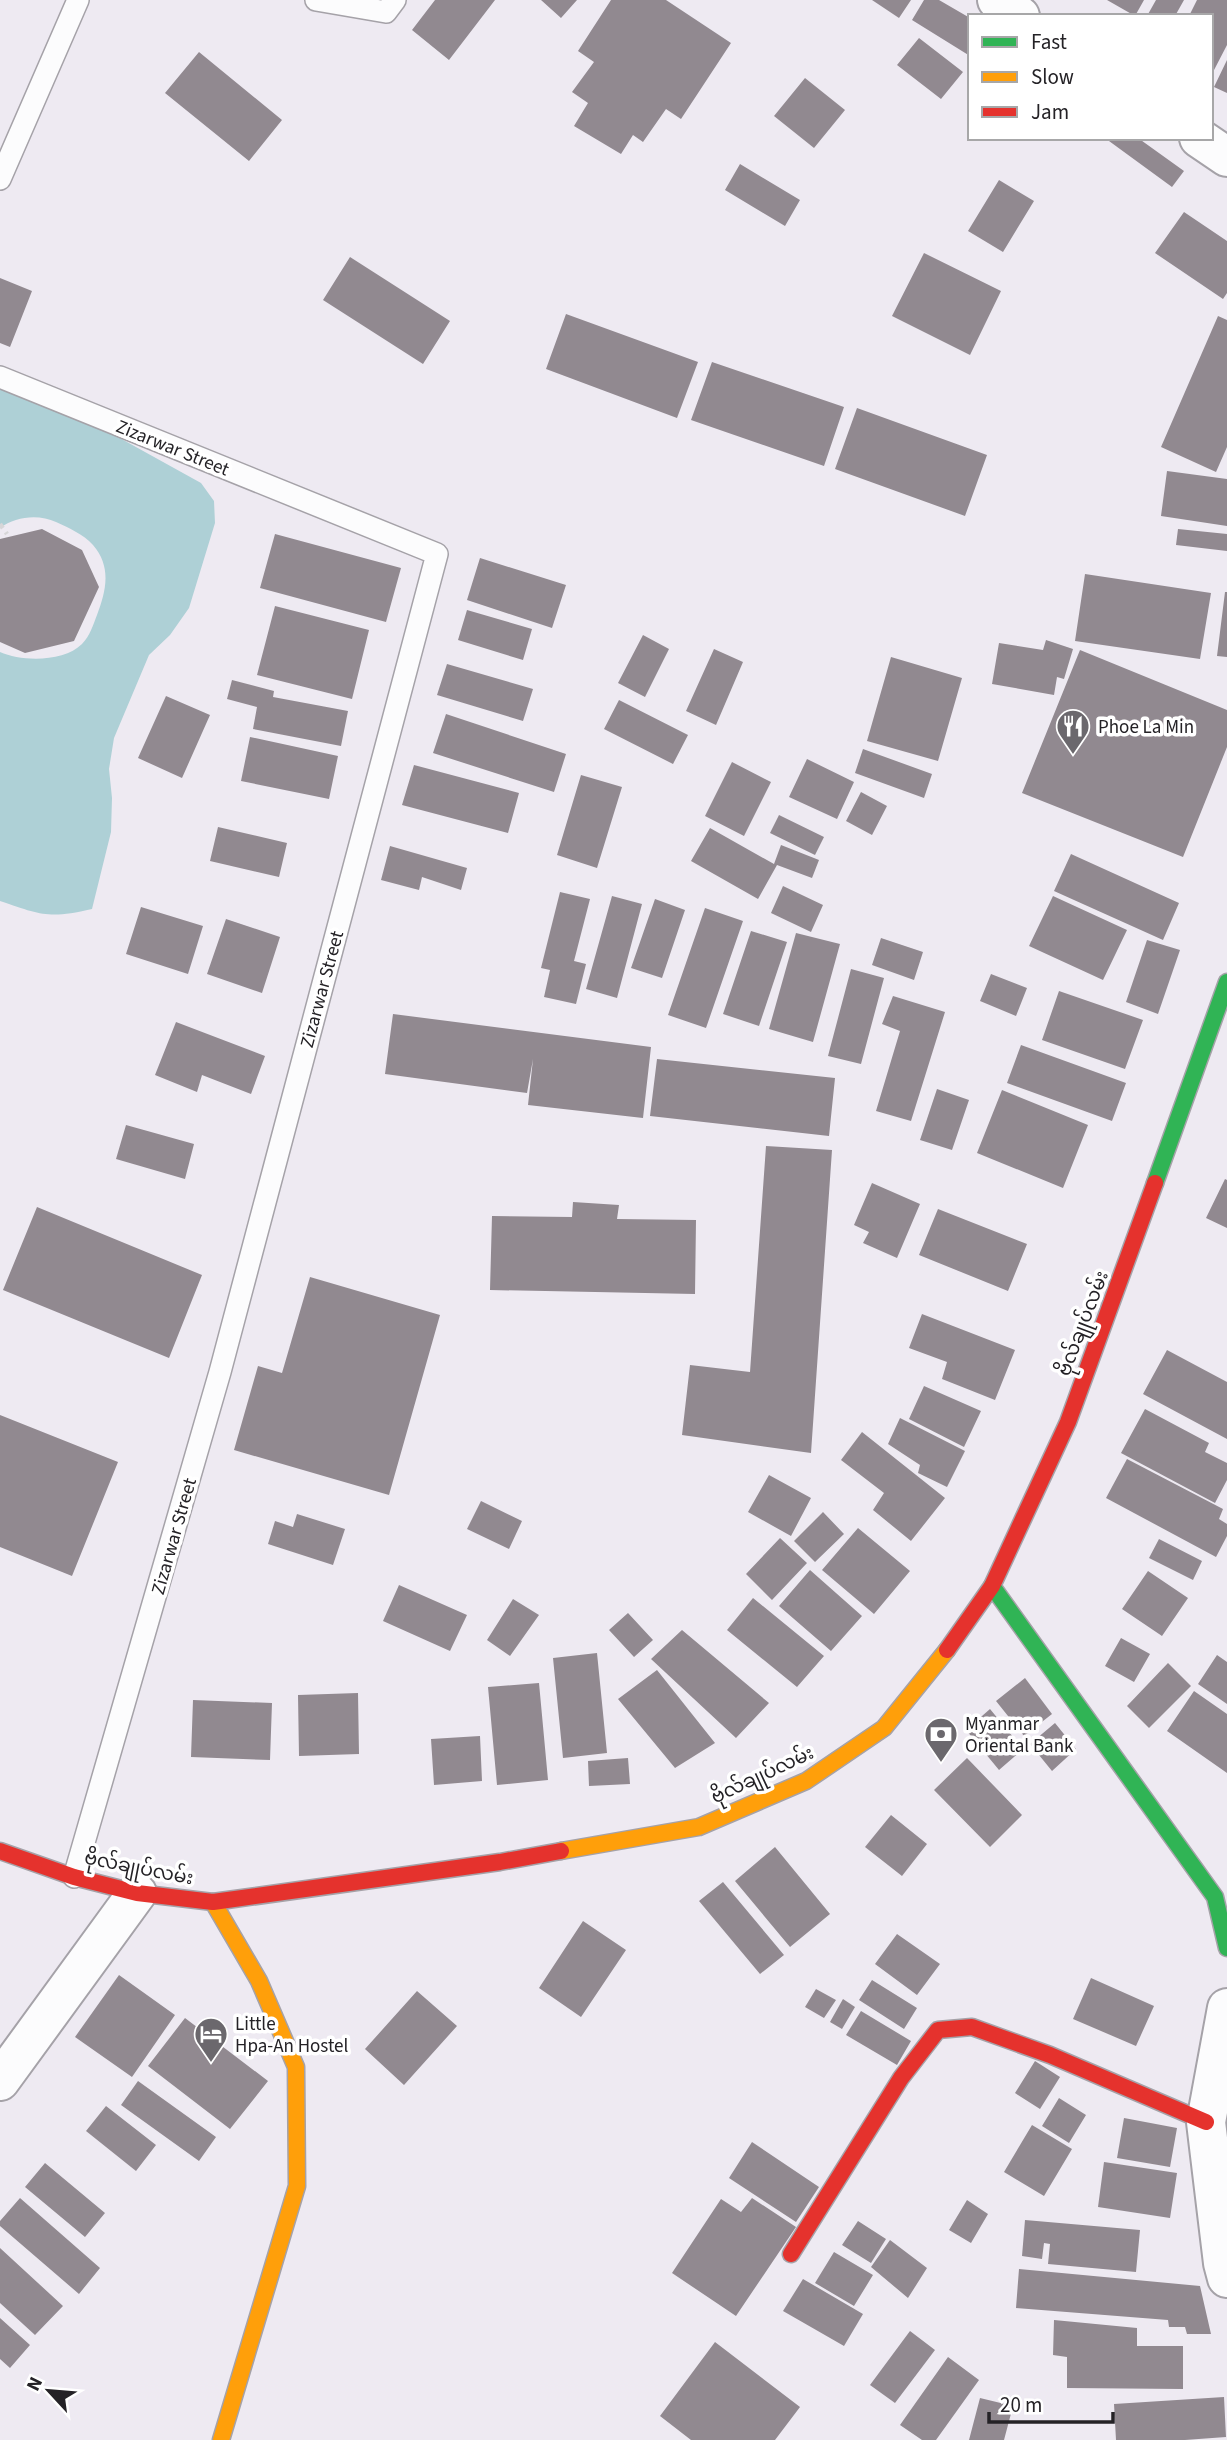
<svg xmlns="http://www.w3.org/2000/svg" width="1227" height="2440" viewBox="0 0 1227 2440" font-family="'Source Sans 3','Noto Sans Myanmar',sans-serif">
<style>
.water{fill:#aed0d6}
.building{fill:#918990}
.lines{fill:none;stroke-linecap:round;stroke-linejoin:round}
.lane-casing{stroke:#a5a2a8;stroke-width:24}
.street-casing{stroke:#a5a2a8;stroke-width:42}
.fast-casing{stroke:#a5a2a8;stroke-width:19}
.slow-casing{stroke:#a5a2a8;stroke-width:19}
.jam-casing{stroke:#a5a2a8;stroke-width:19}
.path{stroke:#d7d6d8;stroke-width:4.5;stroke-dasharray:5 5;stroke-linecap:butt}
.lane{stroke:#fcfcfd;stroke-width:21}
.street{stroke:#fcfcfd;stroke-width:38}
.fast{stroke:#30b455;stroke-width:16}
.slow{stroke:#ff9f0a;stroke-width:16}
.jam{stroke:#e5322d;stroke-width:16}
.labels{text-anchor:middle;stroke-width:7;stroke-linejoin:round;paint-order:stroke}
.street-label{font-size:19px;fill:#242226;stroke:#fff}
.poi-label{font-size:19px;fill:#242226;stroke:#fff;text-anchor:start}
</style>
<rect width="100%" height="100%" fill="#eeeaf2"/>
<path class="water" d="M 0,385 L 89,421 L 201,483 L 214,501 L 215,523 L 189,608 L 170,635 L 149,655 L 114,738 L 109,769 L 112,798 L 111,832 L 92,909 C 49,919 41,915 0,901 L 0,652 C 22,662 64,662 82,644 C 90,636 93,625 97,615 C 106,591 112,567 93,545 C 83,534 69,528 56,522 C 39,514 16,516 0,528 Z"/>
<path class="building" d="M 435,0 L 495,0 L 449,60 L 412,30 Z
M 541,0 L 577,0 L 561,18 Z
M 611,0 L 666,0 L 731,43 L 681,119 L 666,109 L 643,142 L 633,135 L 621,154 L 574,126 L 588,103 L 572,92 L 594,62 L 578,51 Z
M 872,0 L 911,0 L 899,18 Z
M 924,0 L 939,0 L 970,18 L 970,56 L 912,20 Z
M 1107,0 L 1144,0 L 1135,16 Z
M 1156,0 L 1184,0 L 1175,16 L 1147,16 Z
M 1197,0 L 1227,0 L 1227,45 L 1213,72 L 1211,71 L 1211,16 L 1189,16 Z
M 919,38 L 963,72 L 941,99 L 897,65 Z
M 199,52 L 282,120 L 249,161 L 165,93 Z
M 1227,60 L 1227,93 L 1214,87 Z
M 805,78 L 845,110 L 814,148 L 774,116 Z
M 1110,138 L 1138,138 L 1184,171 L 1172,187 L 1109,141 Z
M 740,164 L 800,200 L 785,226 L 725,190 Z
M 999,180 L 1034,201 L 1003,252 L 968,231 Z
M 1184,212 L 1227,241 L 1227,293 L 1223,299 L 1155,253 Z
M 924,253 L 1001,291 L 970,355 L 892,316 Z
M 350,257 L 450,321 L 423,364 L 323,300 Z
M 0,278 L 32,291 L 10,347 L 0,343 Z
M 566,314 L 698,362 L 677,418 L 546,369 Z
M 1218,316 L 1227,320 L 1227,447 L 1216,472 L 1161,447 Z
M 712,362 L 844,407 L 824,466 L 691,420 Z
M 857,408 L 987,455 L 965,516 L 835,469 Z
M 1167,471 L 1227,479 L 1227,526 L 1161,516 Z
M 42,529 L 82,550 L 99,587 L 74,641 L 25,653 L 0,642 L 0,539 Z
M 1178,529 L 1227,534 L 1227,551 L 1176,545 Z
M 275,534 L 401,568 L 386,622 L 260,588 Z
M 480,558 L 566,585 L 552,628 L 467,600 Z
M 1085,574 L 1211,593 L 1200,659 L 1075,641 Z
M 1225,592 L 1227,592 L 1227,657 L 1217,656 Z
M 275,606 L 369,630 L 352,699 L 257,675 Z
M 467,610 L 532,629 L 523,660 L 458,640 Z
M 643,635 L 669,649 L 645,697 L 618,683 Z
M 1046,640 L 1073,649 L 1064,679 L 1057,677 L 1054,695 L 992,684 L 999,643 L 1043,650 Z
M 714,649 L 743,662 L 716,725 L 686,711 Z
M 1080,650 L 1227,710 L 1227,747 L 1183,857 L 1022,793 Z
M 891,657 L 962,678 L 938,761 L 867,741 Z
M 447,664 L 533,689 L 523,721 L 437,695 Z
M 232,680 L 274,691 L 273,697 L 348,711 L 341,746 L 253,729 L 257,707 L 227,699 Z
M 166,696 L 210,715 L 182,778 L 138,758 Z
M 619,700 L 688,735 L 673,764 L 604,729 Z
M 446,714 L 566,754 L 554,792 L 433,753 Z
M 250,737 L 338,756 L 329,799 L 241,781 Z
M 863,749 L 932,774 L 924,798 L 855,773 Z
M 807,759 L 854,782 L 837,819 L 789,797 Z
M 732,762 L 771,782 L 744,836 L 705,816 Z
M 414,765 L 519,793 L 508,833 L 402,805 Z
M 581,775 L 622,787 L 597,868 L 557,855 Z
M 861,792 L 887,806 L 872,835 L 846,821 Z
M 779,815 L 824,837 L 815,855 L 770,833 Z
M 218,827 L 287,843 L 279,877 L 210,861 Z
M 710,828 L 774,864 L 781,845 L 819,860 L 812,878 L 777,865 L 758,899 L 691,861 Z
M 390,846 L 467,868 L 461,890 L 422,877 L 419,890 L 381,880 Z
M 1071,854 L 1179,903 L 1163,940 L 1054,891 Z
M 783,886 L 823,905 L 811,932 L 771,913 Z
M 560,892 L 590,899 L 574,961 L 586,964 L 576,1004 L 544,997 L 550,970 L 541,968 Z
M 612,896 L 642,904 L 617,998 L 586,989 Z
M 1053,896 L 1127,930 L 1103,980 L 1029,946 Z
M 655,899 L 685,910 L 662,978 L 631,968 Z
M 141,907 L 203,926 L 188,974 L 126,954 Z
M 705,908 L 743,921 L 706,1028 L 668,1015 Z
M 226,919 L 280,937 L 262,993 L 207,974 Z
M 751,931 L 787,942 L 759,1026 L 723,1014 Z
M 796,933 L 840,944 L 813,1042 L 769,1029 Z
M 881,938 L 923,952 L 914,980 L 872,965 Z
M 1147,940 L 1180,950 L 1158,1014 L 1126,1002 Z
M 851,969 L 884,978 L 861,1064 L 828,1056 Z
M 991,974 L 1027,988 L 1016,1016 L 980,1001 Z
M 1059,991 L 1143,1020 L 1125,1069 L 1042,1040 Z
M 893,996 L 945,1012 L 911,1121 L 876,1111 L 900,1031 L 882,1024 Z
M 393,1014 L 651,1047 L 643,1118 L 528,1105 L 533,1059 L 527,1093 L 385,1074 Z
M 176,1022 L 265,1056 L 251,1094 L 202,1075 L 197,1092 L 155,1075 Z
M 1021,1045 L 1126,1083 L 1112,1121 L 1007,1083 Z
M 657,1059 L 835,1078 L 829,1136 L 650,1116 Z
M 937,1089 L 969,1100 L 952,1150 L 920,1140 Z
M 1002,1090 L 1088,1125 L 1063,1188 L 977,1153 Z
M 126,1125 L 194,1144 L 185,1179 L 116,1159 Z
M 766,1146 L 832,1150 L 811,1453 L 682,1435 L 690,1365 L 750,1372 Z
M 1225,1179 L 1227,1180 L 1227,1228 L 1206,1218 Z
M 872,1183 L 920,1204 L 897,1258 L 863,1243 L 869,1232 L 854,1225 Z
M 573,1202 L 619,1205 L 617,1219 L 696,1220 L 695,1294 L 490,1290 L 492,1216 L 572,1217 Z
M 37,1207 L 202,1275 L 169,1358 L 3,1290 Z
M 938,1209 L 1027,1244 L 1008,1291 L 919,1255 Z
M 310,1277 L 440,1315 L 389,1495 L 234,1450 L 258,1366 L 282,1373 Z
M 922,1314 L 1015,1350 L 995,1400 L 942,1379 L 947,1362 L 909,1348 Z
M 1167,1350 L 1227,1382 L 1227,1439 L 1143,1394 Z
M 924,1386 L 981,1411 L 964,1447 L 909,1419 Z
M 1145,1409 L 1209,1443 L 1205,1452 L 1227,1463 L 1227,1480 L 1215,1503 L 1121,1453 Z
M 0,1415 L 118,1462 L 72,1576 L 0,1547 Z
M 900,1418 L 965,1451 L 947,1487 L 918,1473 L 920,1465 L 888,1444 Z
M 862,1432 L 945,1498 L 911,1541 L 873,1510 L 884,1493 L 841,1460 Z
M 1127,1459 L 1223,1509 L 1219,1519 L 1227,1524 L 1227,1536 L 1216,1557 L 1106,1498 Z
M 769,1475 L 811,1498 L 791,1536 L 748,1512 Z
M 481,1501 L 522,1521 L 509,1549 L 467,1529 Z
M 823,1512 L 844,1534 L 815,1562 L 794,1541 Z
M 297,1514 L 345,1529 L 333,1565 L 268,1544 L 275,1521 L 293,1527 Z
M 858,1528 L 910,1571 L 874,1614 L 822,1570 Z
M 780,1538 L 807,1563 L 772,1600 L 746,1574 Z
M 1159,1539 L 1202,1561 L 1193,1580 L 1149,1558 Z
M 810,1570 L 862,1616 L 831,1651 L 779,1606 Z
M 1148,1571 L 1188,1598 L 1162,1636 L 1122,1609 Z
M 399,1585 L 467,1615 L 450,1651 L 383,1621 Z
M 753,1598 L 824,1656 L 797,1687 L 727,1630 Z
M 513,1599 L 539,1615 L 510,1656 L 487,1640 Z
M 628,1613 L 653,1640 L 634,1657 L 609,1630 Z
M 682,1630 L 769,1703 L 736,1738 L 651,1659 Z
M 1121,1638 L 1150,1654 L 1134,1682 L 1105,1666 Z
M 597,1653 L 607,1753 L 563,1758 L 553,1658 Z
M 1217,1655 L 1227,1662 L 1227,1704 L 1198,1684 Z
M 1168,1663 L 1191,1686 L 1149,1728 L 1127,1706 Z
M 657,1670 L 715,1743 L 675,1768 L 618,1699 Z
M 1025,1678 L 1052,1714 L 1024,1736 L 996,1701 Z
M 539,1683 L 548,1780 L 497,1785 L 488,1687 Z
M 1194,1691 L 1227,1714 L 1227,1773 L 1167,1731 Z
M 358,1693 L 359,1754 L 299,1756 L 298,1695 Z
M 193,1700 L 272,1703 L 270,1760 L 191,1757 Z
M 990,1709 L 1023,1749 L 999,1770 L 966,1730 Z
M 1055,1723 L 1076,1749 L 1052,1771 L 1030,1744 Z
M 480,1736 L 482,1781 L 434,1785 L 431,1739 Z
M 628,1758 L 630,1784 L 589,1786 L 588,1761 Z
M 967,1758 L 1022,1815 L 990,1847 L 934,1790 Z
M 891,1815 L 927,1844 L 902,1876 L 865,1847 Z
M 775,1847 L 830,1914 L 790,1947 L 735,1881 Z
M 723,1882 L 784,1955 L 760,1974 L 699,1901 Z
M 583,1921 L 626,1950 L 581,2017 L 539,1988 Z
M 897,1934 L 940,1964 L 917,1995 L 875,1964 Z
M 119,1975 L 175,2015 L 132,2077 L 75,2037 Z
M 1091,1978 L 1154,2006 L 1136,2046 L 1073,2019 Z
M 872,1980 L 917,2008 L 904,2029 L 859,2000 Z
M 816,1989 L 836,2000 L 824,2018 L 805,2007 Z
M 417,1991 L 457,2026 L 404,2085 L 365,2049 Z
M 843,1999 L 855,2007 L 842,2029 L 830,2022 Z
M 861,2011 L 911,2041 L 897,2065 L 846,2035 Z
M 185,2018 L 268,2081 L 230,2129 L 148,2066 Z
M 1035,2061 L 1060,2077 L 1040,2109 L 1015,2093 Z
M 138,2081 L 216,2137 L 199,2161 L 121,2105 Z
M 1059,2098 L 1086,2115 L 1069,2143 L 1042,2126 Z
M 106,2106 L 156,2145 L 136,2171 L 86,2131 Z
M 1124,2118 L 1177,2128 L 1170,2167 L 1117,2158 Z
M 1032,2125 L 1072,2149 L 1044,2196 L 1004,2172 Z
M 752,2142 L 819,2187 L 796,2222 L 729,2178 Z
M 1104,2162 L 1177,2173 L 1170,2218 L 1098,2207 Z
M 45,2163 L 105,2213 L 85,2237 L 25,2187 Z
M 20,2198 L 100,2268 L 79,2294 L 0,2226 L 0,2221 Z
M 752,2198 L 796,2227 L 736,2316 L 672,2273 L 721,2199 L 741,2212 Z
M 967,2200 L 988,2214 L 971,2243 L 949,2230 Z
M 1025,2220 L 1140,2230 L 1136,2272 L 1048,2264 L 1050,2244 L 1044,2243 L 1042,2259 L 1022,2256 Z
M 858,2221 L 886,2239 L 871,2263 L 842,2245 Z
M 890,2240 L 927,2268 L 908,2298 L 871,2267 Z
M 0,2248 L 63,2306 L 35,2335 L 0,2303 Z
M 834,2252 L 873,2275 L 854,2306 L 815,2283 Z
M 1019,2269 L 1200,2286 L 1211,2334 L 1187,2334 L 1185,2327 L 1169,2327 L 1168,2320 L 1016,2308 Z
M 803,2279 L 863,2314 L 844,2346 L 783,2311 Z
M 0,2318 L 30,2345 L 10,2368 L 0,2359 Z
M 1054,2320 L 1137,2328 L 1137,2346 L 1183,2346 L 1183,2389 L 1067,2388 L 1067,2357 L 1053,2355 Z
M 910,2331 L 935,2350 L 895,2403 L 870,2385 Z
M 715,2342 L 800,2407 L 775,2440 L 691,2440 L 660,2416 Z
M 948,2357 L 979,2380 L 936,2440 L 922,2440 L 900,2425 Z
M 1224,2397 L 1226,2437 L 1185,2440 L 1116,2440 L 1114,2404 Z
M 980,2398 L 1013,2406 L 1004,2440 L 969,2440 Z"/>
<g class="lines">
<defs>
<path id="lane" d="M 316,0 L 386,12 L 395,0
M 0,179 L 78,0
M 0,377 L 437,554 L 220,1372 L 74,1877"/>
<path id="street" d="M 997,0 L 1020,16
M 1199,138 L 1227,157
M 1227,2008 L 1206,2122 L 1223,2263 L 1227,2278
M 0,2081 L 137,1893"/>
<path id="fast" d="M 1155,1183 L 1227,982
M 992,1586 L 1215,1897 L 1227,1948"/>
<path id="slow" d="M 561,1851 L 699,1827 L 806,1781 L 884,1728 L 947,1650
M 213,1902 L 259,1981 L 296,2067 L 297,2186 L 221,2440"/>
<path id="jam" d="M 947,1650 L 992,1586 L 1068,1422 L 1155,1183
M 0,1851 L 74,1877 L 137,1893 L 213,1902 L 500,1862 L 561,1851
M 791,2254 L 901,2078 L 938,2030 L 972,2027 L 1050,2055 L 1206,2122"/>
</defs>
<use href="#lane" class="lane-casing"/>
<use href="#street" class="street-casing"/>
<use href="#fast" class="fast-casing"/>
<use href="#slow" class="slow-casing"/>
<use href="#jam" class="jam-casing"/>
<path class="path" d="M 0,524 L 7,534"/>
<use href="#lane" class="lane"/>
<use href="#street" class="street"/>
<use href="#fast" class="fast"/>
<use href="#slow" class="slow"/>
<use href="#jam" class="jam"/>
</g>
<defs>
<symbol id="restaurant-pin" viewBox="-11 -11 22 30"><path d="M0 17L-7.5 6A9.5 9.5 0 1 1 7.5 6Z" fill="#6b686d" stroke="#fff"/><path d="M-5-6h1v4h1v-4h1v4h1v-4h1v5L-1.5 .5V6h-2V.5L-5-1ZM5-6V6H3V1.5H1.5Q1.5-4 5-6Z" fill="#fff"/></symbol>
<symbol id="bank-pin" viewBox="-11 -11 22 30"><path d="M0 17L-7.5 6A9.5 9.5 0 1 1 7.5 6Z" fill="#6b686d" stroke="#fff"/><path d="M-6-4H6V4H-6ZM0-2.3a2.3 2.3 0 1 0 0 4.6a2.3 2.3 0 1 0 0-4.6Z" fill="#fff"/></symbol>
<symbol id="hotel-pin" viewBox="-11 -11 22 30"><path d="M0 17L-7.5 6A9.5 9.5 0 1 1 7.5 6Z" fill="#6b686d" stroke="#fff"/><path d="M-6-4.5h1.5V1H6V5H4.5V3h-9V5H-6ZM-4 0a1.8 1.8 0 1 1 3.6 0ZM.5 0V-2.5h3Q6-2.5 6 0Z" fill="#fff"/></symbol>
</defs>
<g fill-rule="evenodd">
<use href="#restaurant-pin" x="1054" y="707" width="38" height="52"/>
<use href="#bank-pin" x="922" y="1715" width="38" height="52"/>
<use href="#hotel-pin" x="192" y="2015" width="38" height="52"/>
</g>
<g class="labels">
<g class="street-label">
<text transform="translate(173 447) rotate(22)" y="7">Zizarwar Street</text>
<text transform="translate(321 989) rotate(-75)" y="7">Zizarwar Street</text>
<text transform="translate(1082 1323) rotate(-69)" y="7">ဗိုလ်ချုပ်လမ်း</text>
<text transform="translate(173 1536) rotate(-74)" y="7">Zizarwar Street</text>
<text transform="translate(762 1774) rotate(-25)" y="7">ဗိုလ်ချုပ်လမ်း</text>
<text transform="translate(139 1867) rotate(11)" y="7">ဗိုလ်ချုပ်လမ်း</text>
</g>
<g class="poi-label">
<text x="1098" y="733">Phoe La Min</text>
<text x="965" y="1730">Myanmar<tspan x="965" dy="22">Oriental Bank</tspan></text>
<text x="235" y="2030">Little<tspan x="235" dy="22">Hpa-An Hostel</tspan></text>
</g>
</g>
<rect x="968" y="14" width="245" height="126" fill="#ffffff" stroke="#a7a7a8" stroke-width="2"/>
<rect x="982" y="37" width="35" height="10" fill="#30b455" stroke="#a7a7a8" stroke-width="2"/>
<text x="1031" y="49" font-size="21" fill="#242226">Fast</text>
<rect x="982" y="72" width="35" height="10" fill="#ff9f0a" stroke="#a7a7a8" stroke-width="2"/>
<text x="1031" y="84" font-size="21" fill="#242226">Slow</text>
<rect x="982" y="107" width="35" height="10" fill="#e5322d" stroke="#a7a7a8" stroke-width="2"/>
<text x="1031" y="119" font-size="21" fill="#242226">Jam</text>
<g transform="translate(49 2391) rotate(296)" stroke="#ffffff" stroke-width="5" paint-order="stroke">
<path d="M0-5L12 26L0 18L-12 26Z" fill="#242226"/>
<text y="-10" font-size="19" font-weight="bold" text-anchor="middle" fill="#242226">N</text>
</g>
<path d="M989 2412v10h124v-10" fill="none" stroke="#242226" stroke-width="3.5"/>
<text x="1000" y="2412" font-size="21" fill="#242226" stroke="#ffffff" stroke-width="5" paint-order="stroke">20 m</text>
</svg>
